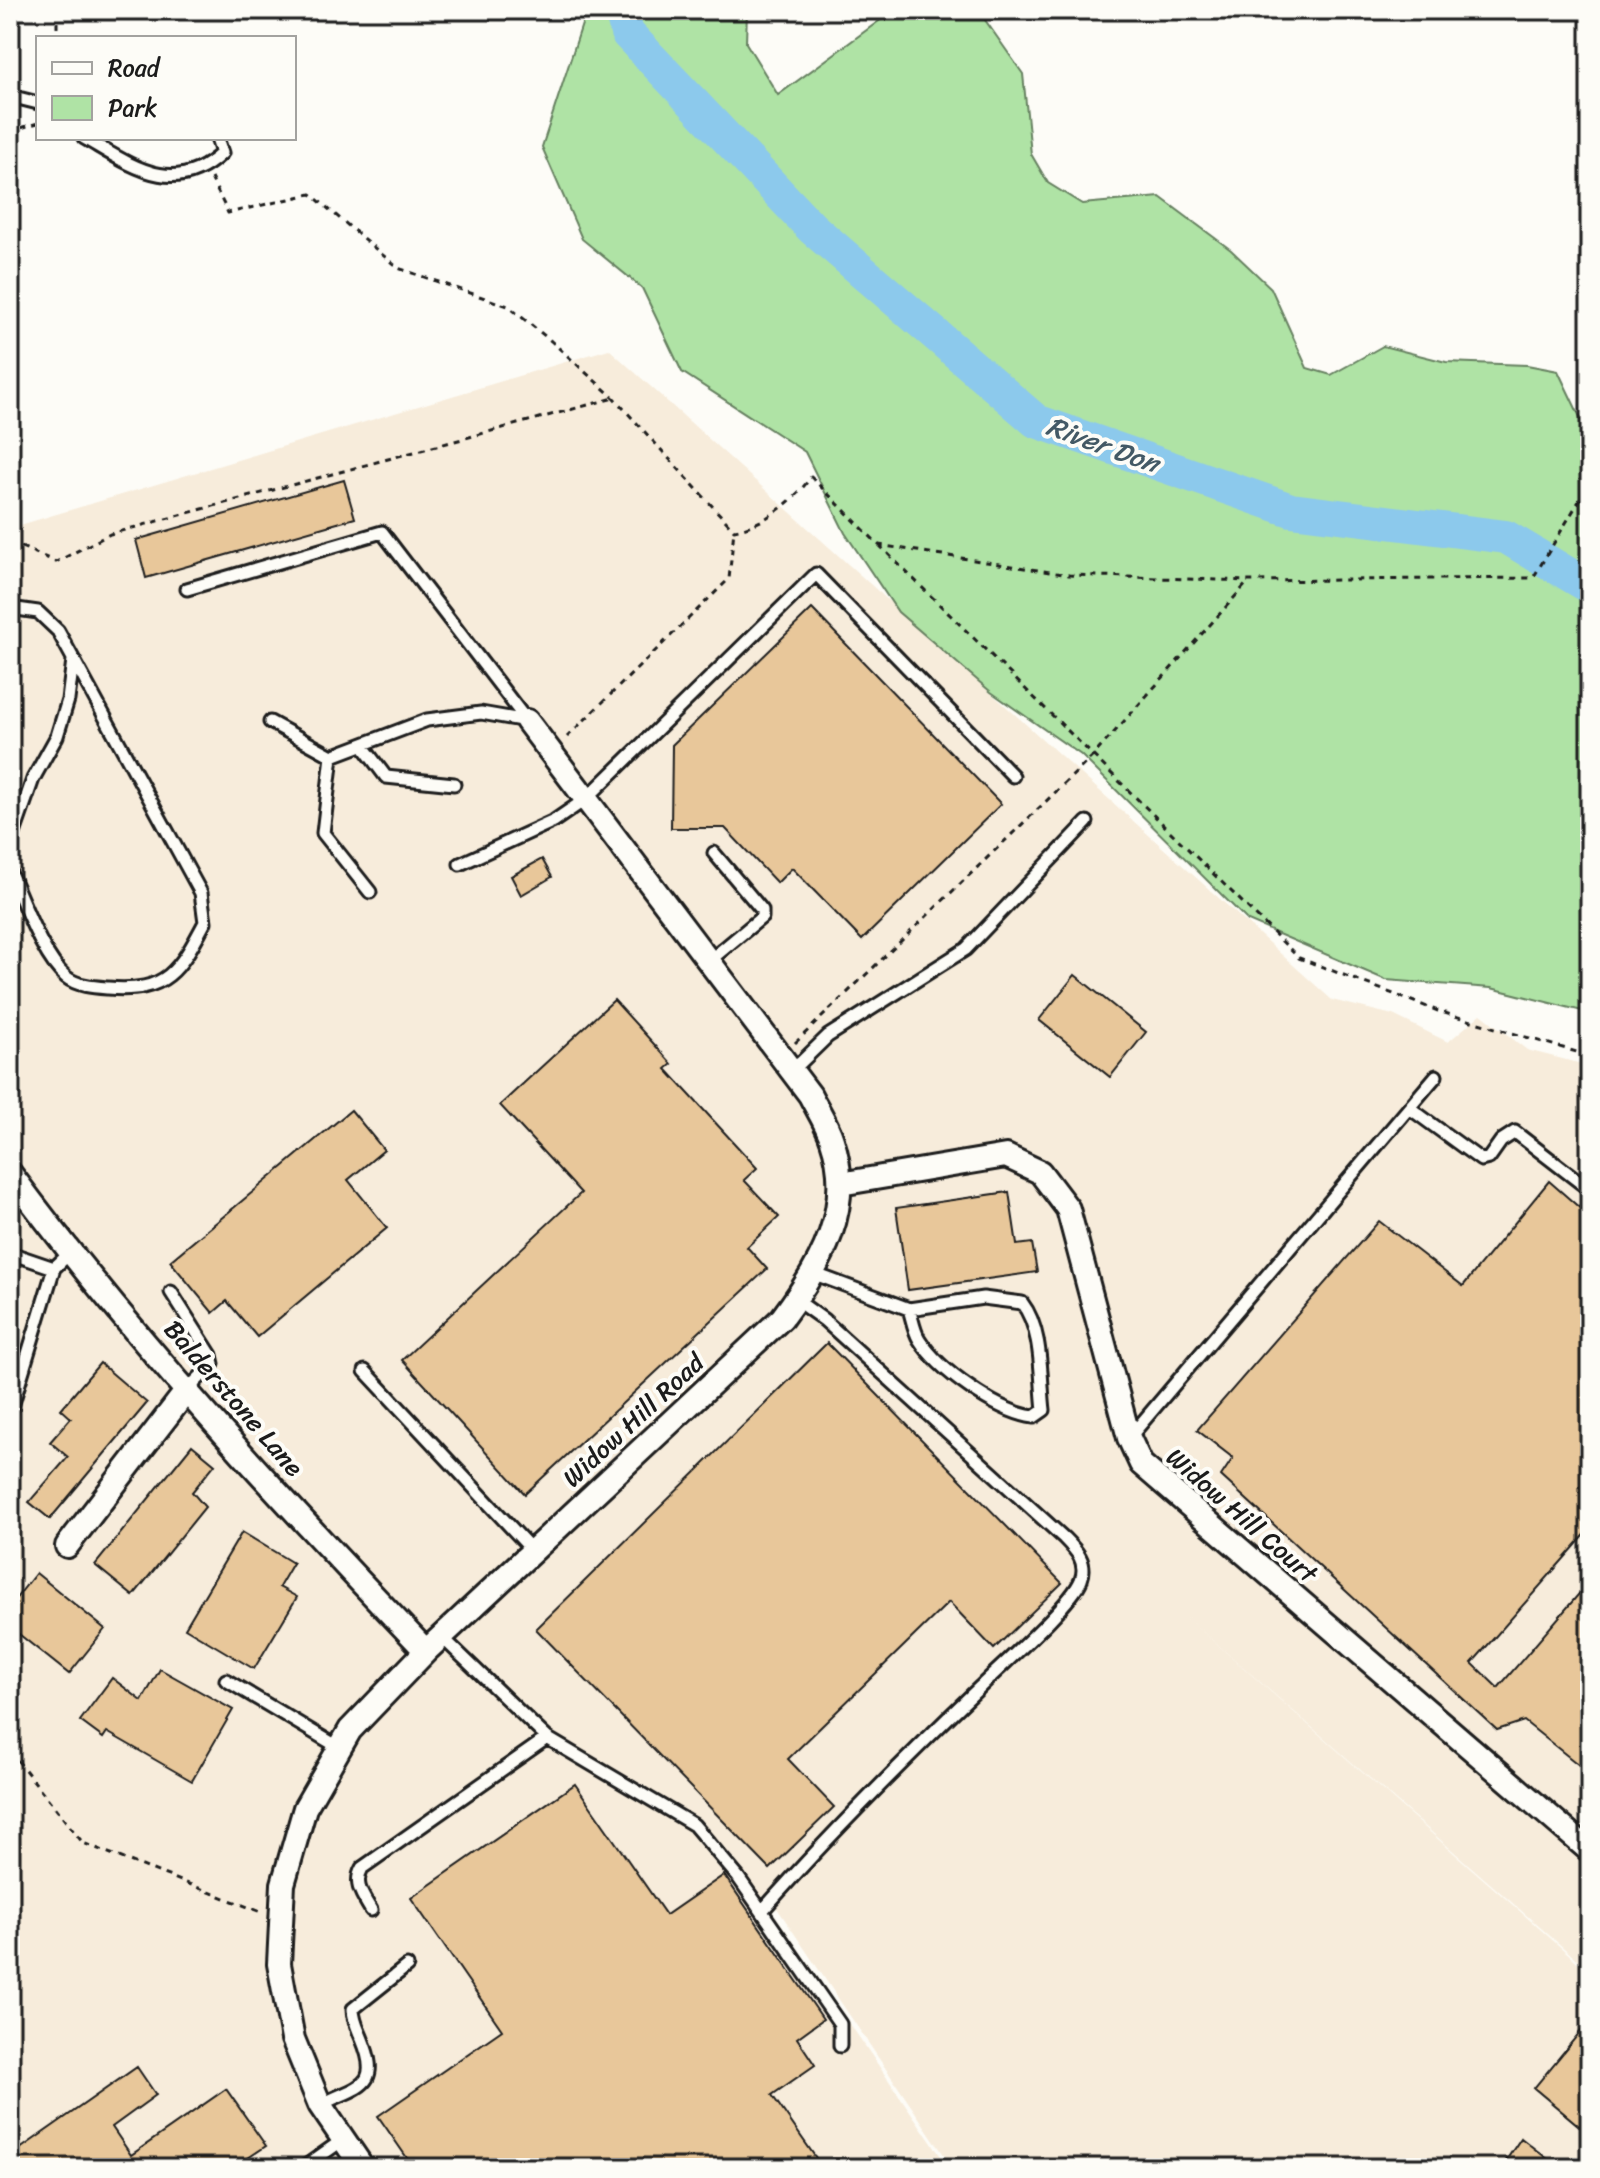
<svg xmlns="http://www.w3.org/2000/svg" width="1600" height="2178" viewBox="0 0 1600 2178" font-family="Sriracha,sans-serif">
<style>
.built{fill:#f7ecdb}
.green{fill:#afe3a5;stroke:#668060;stroke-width:2}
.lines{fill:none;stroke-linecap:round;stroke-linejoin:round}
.river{stroke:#8cc9ec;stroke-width:34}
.building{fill:#e8c79a;stroke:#1c1c1c;stroke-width:2}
.lane-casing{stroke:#1c1c1c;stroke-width:17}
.street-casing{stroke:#1c1c1c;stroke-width:28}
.path{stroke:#1c1c1c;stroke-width:3;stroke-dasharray:6 6;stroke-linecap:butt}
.lane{stroke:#fdfcf7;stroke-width:11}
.street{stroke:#fdfcf7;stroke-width:22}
.labels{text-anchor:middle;stroke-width:8;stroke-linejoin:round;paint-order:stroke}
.street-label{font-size:26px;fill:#1c1c1c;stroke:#fdfcf7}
.water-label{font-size:28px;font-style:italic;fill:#435965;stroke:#fdfcf7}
</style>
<rect width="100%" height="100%" fill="#fdfcf7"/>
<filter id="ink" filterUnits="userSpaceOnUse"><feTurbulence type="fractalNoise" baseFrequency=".0125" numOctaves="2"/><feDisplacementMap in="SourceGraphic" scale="16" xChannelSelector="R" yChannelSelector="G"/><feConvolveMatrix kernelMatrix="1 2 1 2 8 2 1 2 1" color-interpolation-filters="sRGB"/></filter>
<g filter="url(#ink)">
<path class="built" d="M 609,349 L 1332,1000 L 1393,1015 L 1448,1042 L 1481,1014 L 1527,1050 L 1590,1066 L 1590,1971 L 1179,1611 L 1590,1973 L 1590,2168 L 953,2168 L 777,1908 L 773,1912 L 949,2168 L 10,2168 L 10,528 Z"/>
<path class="green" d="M 592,10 L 747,10 L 746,43 L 778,95 L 894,10 L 978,10 L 1023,74 L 1031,154 L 1048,183 L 1082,204 L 1160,197 L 1231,250 L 1271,288 L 1307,368 L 1331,375 L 1383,346 L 1446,362 L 1527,365 L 1558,371 L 1590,438 L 1590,1013 L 1491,988 L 1386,980 L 1248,921 L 1081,755 L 991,692 L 898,612 L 845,533 L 805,452 L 682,372 L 642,288 L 582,239 L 542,147 L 584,18 Z"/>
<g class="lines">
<path class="river" d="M 621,10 L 627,33 L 812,228 L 1036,421 L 1291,510 L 1506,537 L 1590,587"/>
</g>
<path class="building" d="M 344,480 L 355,518 L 146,578 L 136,540 Z
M 812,609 L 1001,804 L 862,940 L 792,868 L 777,883 L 725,828 L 671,828 L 672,745 Z
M 542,859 L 552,877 L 521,895 L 511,876 Z
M 1075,975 L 1146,1032 L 1110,1077 L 1039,1020 Z
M 614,1000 L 672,1064 L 666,1069 L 757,1168 L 744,1180 L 779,1217 L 747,1247 L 767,1269 L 525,1494 L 402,1360 L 581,1193 L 500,1105 Z
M 351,1110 L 384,1150 L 348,1180 L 387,1228 L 257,1337 L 227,1301 L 213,1313 L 170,1261 Z
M 1549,1181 L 1590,1217 L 1590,1529 L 1472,1663 L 1498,1688 L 1590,1581 L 1590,1774 L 1524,1721 L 1497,1730 L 1221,1476 L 1233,1458 L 1197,1430 L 1379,1221 L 1463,1286 Z
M 1009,1192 L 1017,1245 L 1032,1243 L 1037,1272 L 908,1290 L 896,1208 Z
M 827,1343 L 1062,1583 L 994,1649 L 949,1602 L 788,1759 L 834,1807 L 770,1869 L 536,1629 Z
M 100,1363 L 147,1403 L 50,1519 L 29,1502 L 68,1457 L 50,1442 L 71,1418 L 61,1409 Z
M 192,1445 L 215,1464 L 192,1492 L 205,1507 L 133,1596 L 95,1565 Z
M 242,1532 L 293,1563 L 279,1587 L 297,1597 L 254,1669 L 185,1628 Z
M 36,1573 L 105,1629 L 69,1674 L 10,1627 L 10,1606 Z
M 160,1669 L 233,1710 L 192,1781 L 107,1732 L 103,1738 L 80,1721 L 112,1678 L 142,1701 Z
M 575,1784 L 666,1915 L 724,1875 L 823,2019 L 797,2038 L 815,2065 L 772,2095 L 823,2168 L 414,2168 L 378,2116 L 502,2030 L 411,1898 Z
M 1590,2020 L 1590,2135 L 1534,2088 Z
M 137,2067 L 156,2095 L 112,2127 L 131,2155 L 226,2089 L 266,2146 L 233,2168 L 16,2168 L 10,2156 Z
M 1521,2138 L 1559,2168 L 1501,2168 Z"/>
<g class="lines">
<defs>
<path id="lane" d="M 10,96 L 38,103
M 84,138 C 131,165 174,199 222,153 L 217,138
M 187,589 L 382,532 L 527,721
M 10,608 L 38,612 L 58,631 L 201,893 L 205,922 C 179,971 167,993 108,988 C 94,987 77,986 66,977 C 42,957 24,902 10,873
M 270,722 L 332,756
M 362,745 L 386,777 L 454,784
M 10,845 L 33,779 L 57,736 L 68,700 L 73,660
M 460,864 L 554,821 L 586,799 L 816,574 L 1013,776
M 370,892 L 323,833 L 332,756 L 427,720 L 481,713 L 527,721
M 709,961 L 762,917 L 762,910 L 714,853
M 792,1071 L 828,1036 L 966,949 L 1087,822
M 1411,1109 L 1481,1160 L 1489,1158 L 1501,1141 L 1515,1132 L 1590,1190
M 10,1253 L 54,1268 L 71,1252
M 815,1274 L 909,1309 L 983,1298 L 1022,1303 C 1043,1330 1040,1377 1044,1410 L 1034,1417 C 998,1412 939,1371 919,1339 C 914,1331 912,1318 909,1309
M 171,1292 L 211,1355 L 213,1364 L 188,1389
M 365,1371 L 533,1551
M 10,1413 L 54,1268
M 1129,1438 L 1436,1076
M 442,1637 L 547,1738 L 694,1825 L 738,1877 L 840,2024 L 840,2046
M 226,1680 L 340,1748
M 371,1910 C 363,1896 353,1884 362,1868 L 547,1738
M 762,1911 C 831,1833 905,1759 980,1687 C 1002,1665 1071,1605 1081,1580 C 1088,1562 1076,1550 1064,1538 L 824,1320 L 796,1300
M 320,2105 C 359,2085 382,2088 362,2039 C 358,2029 353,2020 353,2009 L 407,1966
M 303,2168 L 344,2139"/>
<path id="street" d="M 10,1173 C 135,1342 281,1499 426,1651
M 840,1184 L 1006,1156 L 1040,1172 L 1068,1209 L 1129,1438 L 1141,1464 L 1590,1851
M 67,1546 L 188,1389
M 363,2168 L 320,2105 L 293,2039 L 279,1964 L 283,1884 L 305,1808 L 350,1730 L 426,1651 L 782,1318 C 821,1266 855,1207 832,1140 C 827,1124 817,1109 810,1095 L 527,721"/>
</defs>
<use href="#lane" class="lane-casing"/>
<use href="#street" class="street-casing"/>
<path class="path" d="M 57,10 L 57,38
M 10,131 L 38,123
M 211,178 L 228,213 L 311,194 L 398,268 L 508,306 L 551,341 L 614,398 L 734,530 C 764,525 793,502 811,477 L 879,545 L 1069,575 L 1249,581 L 1533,578 L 1585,491 L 1590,489
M 10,542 L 56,562 L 110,534 L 614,398
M 879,545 L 1299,958 L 1438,1011 L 1590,1056
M 567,737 L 729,579 L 734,530
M 795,1043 L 1093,756 L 1249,581
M 10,1751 L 83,1843 L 261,1912"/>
<use href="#lane" class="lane"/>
<use href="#street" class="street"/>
</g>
</g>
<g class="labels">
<g class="street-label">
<text transform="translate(234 1398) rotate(49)" y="9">Balderstone Lane</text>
<text transform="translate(633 1420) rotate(-43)" y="9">Widow Hill Road</text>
<text transform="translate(1242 1515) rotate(41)" y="9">Widow Hill Court</text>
</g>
<g class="water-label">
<text transform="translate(1103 444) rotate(20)" y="10">River Don</text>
</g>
</g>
<rect width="1600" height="2178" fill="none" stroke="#fdfcf7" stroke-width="40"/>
<rect x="20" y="20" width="1560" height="2138" fill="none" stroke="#1c1c1c" stroke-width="3" filter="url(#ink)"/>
<rect x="36" y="36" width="260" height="104" fill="#fdfcf7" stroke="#a3a29f" stroke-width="2"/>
<rect x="52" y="62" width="40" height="12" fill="#fdfcf7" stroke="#a3a29f" stroke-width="2"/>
<text x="108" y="76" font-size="24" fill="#1c1c1c">Road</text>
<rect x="52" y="96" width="40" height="24" fill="#afe3a5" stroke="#a3a29f" stroke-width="2"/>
<text x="108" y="116" font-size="24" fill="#1c1c1c">Park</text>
</svg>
